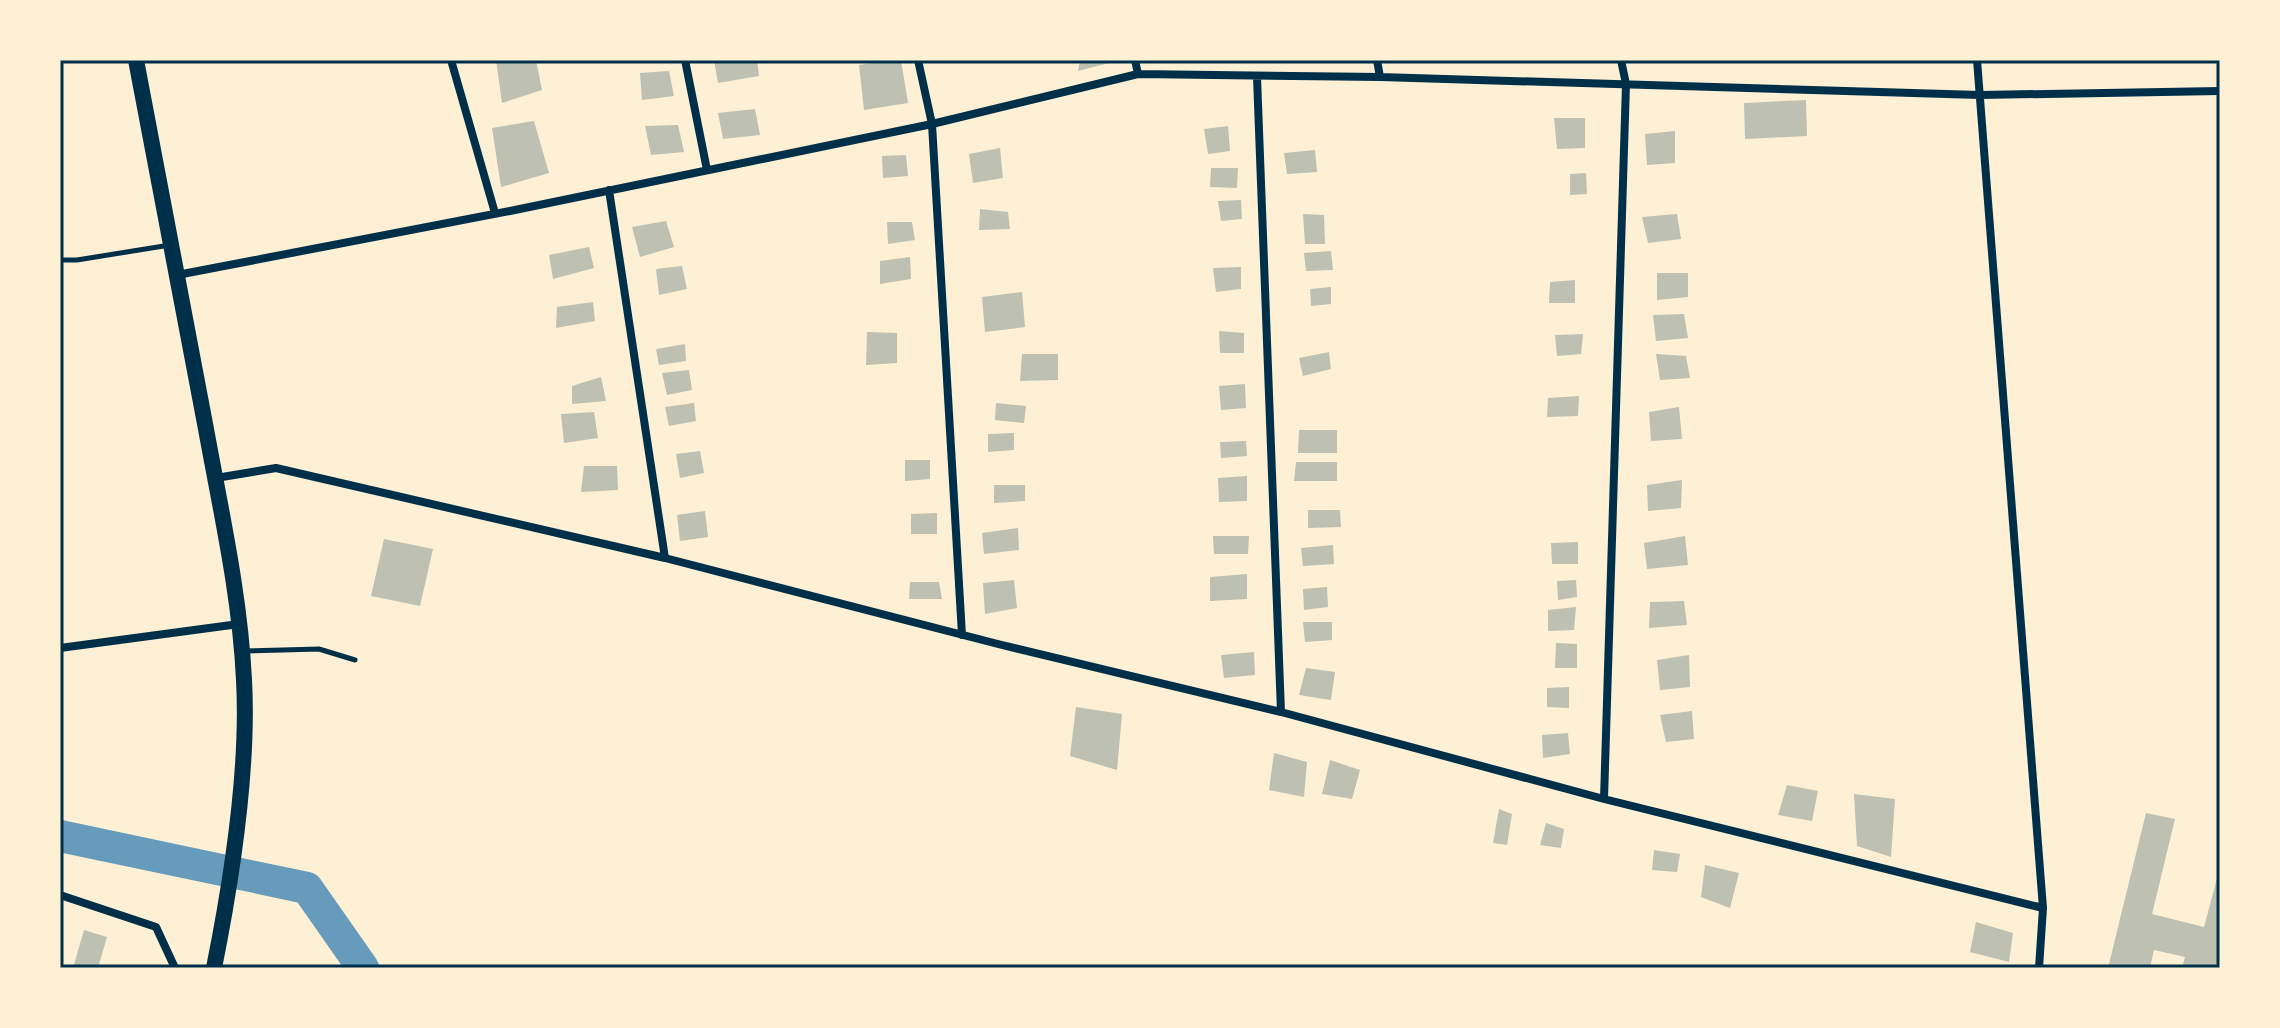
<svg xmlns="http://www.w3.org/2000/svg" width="2280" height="1028" viewBox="0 0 2280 1028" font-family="Arial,sans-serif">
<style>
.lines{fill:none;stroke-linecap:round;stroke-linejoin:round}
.river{stroke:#669bbc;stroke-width:32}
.building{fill:#bec0b2}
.service{stroke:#003049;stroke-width:5}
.minor{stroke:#003049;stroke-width:8}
.primary{stroke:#003049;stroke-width:16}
.neatline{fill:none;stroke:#003049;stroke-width:3}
</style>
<rect width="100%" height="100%" fill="#fdf0d5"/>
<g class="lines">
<path class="river" d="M 60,836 L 307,888 L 363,968"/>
</g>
<path class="building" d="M 496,60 L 536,60 L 542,90 L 502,103 Z
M 714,60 L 757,60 L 759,76 L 718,83 Z
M 895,60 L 901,60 L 908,103 L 864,110 L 859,65 Z
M 1080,60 L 1117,60 L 1117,61 L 1078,71 Z
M 669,71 L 674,96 L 642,100 L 640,73 Z
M 1806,100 L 1807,136 L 1745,139 L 1744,103 Z
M 755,109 L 760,135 L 723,139 L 718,113 Z
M 1554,118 L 1585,118 L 1585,148 L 1557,149 Z
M 534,121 L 549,173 L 501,187 L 492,128 Z
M 678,125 L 684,152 L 651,155 L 645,126 Z
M 1228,126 L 1230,151 L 1208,154 L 1204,129 Z
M 1675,131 L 1675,163 L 1647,165 L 1645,134 Z
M 1000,148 L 1003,178 L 973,183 L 969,154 Z
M 1315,150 L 1317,172 L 1287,174 L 1284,153 Z
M 906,155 L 908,176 L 883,178 L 882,156 Z
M 1211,168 L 1238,168 L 1237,188 L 1210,187 Z
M 1586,173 L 1587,194 L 1570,195 L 1570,174 Z
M 1241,200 L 1242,219 L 1221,221 L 1218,201 Z
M 980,209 L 1008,212 L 1010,229 L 979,230 Z
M 1303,214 L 1324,215 L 1325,244 L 1305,244 Z
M 1677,214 L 1681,239 L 1648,243 L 1642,217 Z
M 666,221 L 674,247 L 640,257 L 632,227 Z
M 887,222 L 912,222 L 915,240 L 888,244 Z
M 589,247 L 594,268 L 553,279 L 549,255 Z
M 1331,251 L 1333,270 L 1306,271 L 1304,253 Z
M 910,257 L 911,279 L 880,284 L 880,261 Z
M 682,266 L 687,289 L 659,295 L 656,269 Z
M 1241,267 L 1241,289 L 1216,292 L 1213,268 Z
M 1657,273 L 1688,273 L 1688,297 L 1657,300 Z
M 1575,280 L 1575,303 L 1549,303 L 1550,282 Z
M 1331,287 L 1331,304 L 1311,306 L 1310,289 Z
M 1022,292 L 1025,327 L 985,332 L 982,297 Z
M 593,302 L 595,321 L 556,328 L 557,307 Z
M 1684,314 L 1688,338 L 1656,341 L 1653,315 Z
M 1219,331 L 1244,333 L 1244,353 L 1220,353 Z
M 867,332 L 897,333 L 897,363 L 866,365 Z
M 1583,334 L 1581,354 L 1557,356 L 1555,335 Z
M 685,344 L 686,361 L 659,365 L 656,349 Z
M 1329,352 L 1331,369 L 1303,376 L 1299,358 Z
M 1022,354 L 1058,354 L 1058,380 L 1020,381 Z
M 1656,354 L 1686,356 L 1690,378 L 1660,380 Z
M 689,370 L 692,390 L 667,395 L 662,373 Z
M 601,377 L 606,401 L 572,404 L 572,386 Z
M 1245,384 L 1246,408 L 1221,410 L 1219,386 Z
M 1579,396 L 1578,416 L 1547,417 L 1548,398 Z
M 694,403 L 696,421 L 669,426 L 665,407 Z
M 996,403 L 1026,406 L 1024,423 L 995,420 Z
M 1679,407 L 1682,439 L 1651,441 L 1649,412 Z
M 594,412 L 598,438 L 564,443 L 561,414 Z
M 1299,430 L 1337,430 L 1337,453 L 1298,453 Z
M 1014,433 L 1014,450 L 988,452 L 988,434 Z
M 1246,441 L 1247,456 L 1221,458 L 1220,442 Z
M 700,451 L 704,473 L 680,478 L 676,454 Z
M 905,460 L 930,460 L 930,479 L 905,481 Z
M 1296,462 L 1337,462 L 1337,481 L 1294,481 Z
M 584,466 L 617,466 L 618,490 L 581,492 Z
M 1247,476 L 1247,501 L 1219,502 L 1218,478 Z
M 1682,480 L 1681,508 L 1648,511 L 1647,485 Z
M 994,485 L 1025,485 L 1025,501 L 994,503 Z
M 1308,510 L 1340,510 L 1341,527 L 1308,528 Z
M 705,511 L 708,537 L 680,541 L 677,515 Z
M 937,513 L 937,534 L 911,534 L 911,514 Z
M 1018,528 L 1019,550 L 984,554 L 982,533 Z
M 1213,536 L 1249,536 L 1248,554 L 1214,554 Z
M 1685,536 L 1688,565 L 1647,569 L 1644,543 Z
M 384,539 L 433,549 L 420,606 L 371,596 Z
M 1578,542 L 1578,564 L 1552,564 L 1551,543 Z
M 1333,545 L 1334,564 L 1303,566 L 1301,548 Z
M 1247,574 L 1247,599 L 1210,601 L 1210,577 Z
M 1014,580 L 1017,608 L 985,614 L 983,583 Z
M 1576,580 L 1577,597 L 1558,600 L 1557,581 Z
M 910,582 L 939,582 L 942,599 L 909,599 Z
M 1327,587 L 1328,607 L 1304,610 L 1303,589 Z
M 1684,601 L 1687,625 L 1649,628 L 1650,602 Z
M 1576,607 L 1574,630 L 1548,631 L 1548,610 Z
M 1303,622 L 1332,622 L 1332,640 L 1305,642 Z
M 1556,643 L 1577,644 L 1577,668 L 1555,668 Z
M 1254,652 L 1255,675 L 1224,678 L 1221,655 Z
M 1689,655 L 1690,687 L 1660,690 L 1657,660 Z
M 1306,668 L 1335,672 L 1331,700 L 1299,695 Z
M 1569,687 L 1569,708 L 1547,707 L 1547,688 Z
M 1076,707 L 1122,714 L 1117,770 L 1070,756 Z
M 1692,711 L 1694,739 L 1666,742 L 1660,715 Z
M 1568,733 L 1570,754 L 1543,758 L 1542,735 Z
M 1274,753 L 1307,762 L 1304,797 L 1269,790 Z
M 1330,760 L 1360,770 L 1352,799 L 1322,794 Z
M 1787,785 L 1818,791 L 1812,821 L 1778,815 Z
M 1854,794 L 1895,799 L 1891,857 L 1857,846 Z
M 1499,809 L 1512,814 L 1507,845 L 1493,843 Z
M 2146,813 L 2175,819 L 2152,914 L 2204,927 L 2220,867 L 2220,968 L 2182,968 L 2185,957 L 2154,950 L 2150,968 L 2108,968 Z
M 1546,823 L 1564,829 L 1561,848 L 1540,845 Z
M 1654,850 L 1680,854 L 1677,872 L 1652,870 Z
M 1705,865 L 1739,873 L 1730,908 L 1701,897 Z
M 1976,922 L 2013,933 L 2009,962 L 1970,952 Z
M 84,930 L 107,937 L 98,968 L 73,968 Z"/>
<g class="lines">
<path class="service" d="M 60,260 L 77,260 L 170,245
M 243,651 L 319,649 L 355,660"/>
<path class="minor" d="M 451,60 L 495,213
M 685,60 L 707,170
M 918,60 L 932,124 L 962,635
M 1135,60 L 1138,74
M 1377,60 L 1380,77
M 1977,60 L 2043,908 L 2039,968
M 1257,77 L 1281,712
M 609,190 L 665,558
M 177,275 L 510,211 L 932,124 L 1138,74 L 1380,77 L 1980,95 L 2220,91
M 216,478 L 276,468 L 665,558 L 998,644 L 1281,712 L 1604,799 L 2043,908
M 60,648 L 239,624
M 1604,799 L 1626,84 L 1621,60
M 60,895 L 156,927 L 175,968"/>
<path class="primary" d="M 136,60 C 160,183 183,306 206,429 C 221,512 240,595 244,680 C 249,771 232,878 214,968"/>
</g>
<rect width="2280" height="1028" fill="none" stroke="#fdf0d5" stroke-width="124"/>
<rect x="62" y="62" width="2156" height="904" class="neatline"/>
</svg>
